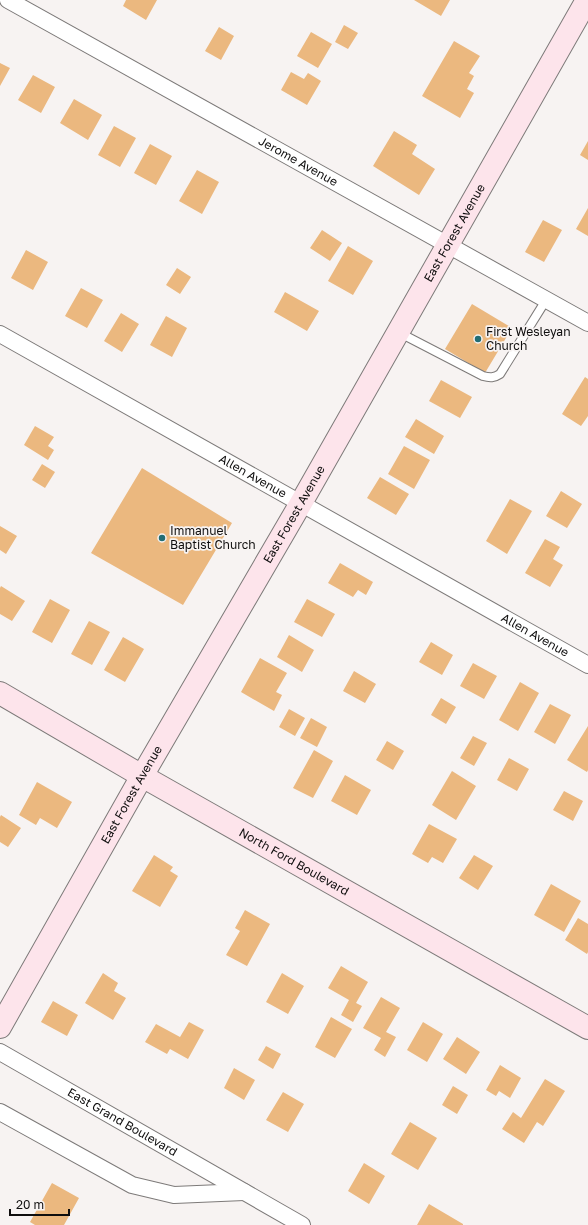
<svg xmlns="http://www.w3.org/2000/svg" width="588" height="1225" viewBox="0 0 588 1225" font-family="'Golos Text',sans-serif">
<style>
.building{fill:#ebb87f}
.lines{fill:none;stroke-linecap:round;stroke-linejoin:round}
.lane-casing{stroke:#7d7a79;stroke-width:10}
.street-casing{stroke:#7d7a79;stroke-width:18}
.secondary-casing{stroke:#7d7a79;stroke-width:24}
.lane{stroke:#fff;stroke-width:8}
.street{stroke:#fff;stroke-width:16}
.secondary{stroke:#fde4eb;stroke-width:22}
.poi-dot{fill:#226d74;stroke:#f7f3f2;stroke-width:1.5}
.labels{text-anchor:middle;stroke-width:3.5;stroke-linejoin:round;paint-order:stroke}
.street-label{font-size:12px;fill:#0f0e0e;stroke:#f7f3f2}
.poi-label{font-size:12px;fill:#0f0e0e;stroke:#f7f3f2;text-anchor:start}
</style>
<rect width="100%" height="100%" fill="#f7f3f2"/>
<path class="building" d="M 126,0 L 157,0 L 146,20 L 123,6 Z
M 414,0 L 450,0 L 441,16 Z
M 344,25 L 358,33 L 348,49 L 335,42 Z
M 219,27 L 234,36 L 221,60 L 205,51 Z
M 311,32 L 332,44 L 318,68 L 297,56 Z
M 454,41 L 480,56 L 469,73 L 474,76 L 467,89 L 474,93 L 460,118 L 422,96 Z
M 0,63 L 10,68 L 0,86 Z
M 291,72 L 304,79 L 308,73 L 321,81 L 307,105 L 281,90 Z
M 33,75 L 55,87 L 41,113 L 18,100 Z
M 74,99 L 102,115 L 88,140 L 60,123 Z
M 114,126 L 136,138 L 120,167 L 98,155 Z
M 394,131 L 417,145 L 412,154 L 435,169 L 419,195 L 373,166 Z
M 588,141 L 588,160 L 580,155 Z
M 150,144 L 172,156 L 156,185 L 134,173 Z
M 197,170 L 219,182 L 202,214 L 179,201 Z
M 588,208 L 588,236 L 576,229 Z
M 543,220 L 562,230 L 544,262 L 525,252 Z
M 322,230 L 342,243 L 330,261 L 310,248 Z
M 348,246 L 373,261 L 353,295 L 328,281 Z
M 26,250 L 48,262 L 33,290 L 11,278 Z
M 177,268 L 191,277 L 180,294 L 166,285 Z
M 81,288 L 103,300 L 87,328 L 65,316 Z
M 285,292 L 319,311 L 307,331 L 274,312 Z
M 472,304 L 512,328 L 485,373 L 445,349 Z
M 121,313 L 139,324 L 122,352 L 104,341 Z
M 166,316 L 187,328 L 172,357 L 150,345 Z
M 585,377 L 588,379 L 588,416 L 581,426 L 562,414 Z
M 441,380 L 472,397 L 460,418 L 429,401 Z
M 416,419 L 444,436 L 434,454 L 405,437 Z
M 35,426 L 54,437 L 48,446 L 54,450 L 48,460 L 24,445 Z
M 404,446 L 430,460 L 414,489 L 388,474 Z
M 42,464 L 55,472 L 45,488 L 32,480 Z
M 142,468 L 232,523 L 183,605 L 91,553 Z
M 380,477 L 409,494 L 396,515 L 367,498 Z
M 561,491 L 582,504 L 567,528 L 546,516 Z
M 510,499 L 532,511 L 507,554 L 486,541 Z
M 0,526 L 17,536 L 6,554 L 0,550 Z
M 545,539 L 560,547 L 553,559 L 563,565 L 550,587 L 525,573 Z
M 340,563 L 373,582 L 366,595 L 358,590 L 353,597 L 328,583 Z
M 1,586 L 25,601 L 12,621 L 0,614 L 0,588 Z
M 50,599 L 70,610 L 52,643 L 32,632 Z
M 307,599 L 335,614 L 322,637 L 294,622 Z
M 89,621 L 110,632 L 92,665 L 71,654 Z
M 289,635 L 314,650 L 302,672 L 277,657 Z
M 123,637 L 144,649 L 125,682 L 104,670 Z
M 431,642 L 453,655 L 442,675 L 419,662 Z
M 260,658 L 287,673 L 276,692 L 282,695 L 274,711 L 241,692 Z
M 473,663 L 497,676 L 484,699 L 460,686 Z
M 354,671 L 376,684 L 365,703 L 343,691 Z
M 520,682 L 539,693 L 518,731 L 499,720 Z
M 441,698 L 456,707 L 446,724 L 431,715 Z
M 550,704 L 571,715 L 555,744 L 534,732 Z
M 289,709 L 305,718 L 295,736 L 279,727 Z
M 311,718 L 327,727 L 317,747 L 300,738 Z
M 588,726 L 588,770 L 587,772 L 567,760 Z
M 473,736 L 487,743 L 474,766 L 460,758 Z
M 387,741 L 404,751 L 393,770 L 376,760 Z
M 314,750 L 333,761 L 313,798 L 293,788 Z
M 509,758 L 529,769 L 517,791 L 497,780 Z
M 452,771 L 476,786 L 456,820 L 432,805 Z
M 345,775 L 371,790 L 357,815 L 331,801 Z
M 37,782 L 72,802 L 57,828 L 40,818 L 36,825 L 19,815 Z
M 564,791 L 583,801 L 573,821 L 553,810 Z
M 1,815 L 21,828 L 8,847 L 0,842 L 0,817 Z
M 429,824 L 457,839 L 443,863 L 432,857 L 428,863 L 412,854 Z
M 154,855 L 173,867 L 170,871 L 178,876 L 160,907 L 132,891 Z
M 474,855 L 493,866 L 478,890 L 459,878 Z
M 551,884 L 581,901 L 564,932 L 534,915 Z
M 245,910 L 270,924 L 247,966 L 226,955 L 240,931 L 235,928 Z
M 578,918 L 588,924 L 588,952 L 587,954 L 565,940 Z
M 341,966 L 368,982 L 356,1003 L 362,1006 L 353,1022 L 341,1015 L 349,1000 L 328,988 Z
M 103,973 L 118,983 L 114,991 L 126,998 L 113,1020 L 85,1003 Z
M 282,973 L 304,986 L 288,1014 L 266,1002 Z
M 381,997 L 400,1008 L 386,1032 L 396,1037 L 385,1057 L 374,1050 L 381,1038 L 363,1028 Z
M 53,1001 L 78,1015 L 67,1036 L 41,1022 Z
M 331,1017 L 352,1029 L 335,1058 L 315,1047 Z
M 189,1022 L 204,1030 L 188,1059 L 170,1049 L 167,1054 L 145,1042 L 156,1024 L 180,1037 Z
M 423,1022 L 443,1034 L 427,1062 L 407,1050 Z
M 457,1037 L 480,1052 L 466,1074 L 443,1059 Z
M 266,1046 L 281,1054 L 273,1069 L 258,1060 Z
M 500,1065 L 521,1078 L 510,1098 L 499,1091 L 496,1096 L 486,1090 Z
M 234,1068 L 255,1080 L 244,1100 L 224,1088 Z
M 545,1079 L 565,1091 L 543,1126 L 537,1122 L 524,1143 L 502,1129 L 513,1112 L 521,1118 Z
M 453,1086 L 468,1095 L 457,1114 L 442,1105 Z
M 283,1092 L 304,1104 L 288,1132 L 266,1120 Z
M 410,1122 L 437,1138 L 418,1170 L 391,1154 Z
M 364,1163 L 385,1176 L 369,1204 L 348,1191 Z
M 52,1183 L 79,1198 L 64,1225 L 35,1225 L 30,1222 Z
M 429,1204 L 463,1224 L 463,1225 L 417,1225 Z"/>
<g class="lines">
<defs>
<path id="lane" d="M 398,332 L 483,376 C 490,378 494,378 500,374 L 546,300"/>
<g id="street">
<path id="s1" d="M 8,0 L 588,323"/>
<path id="s2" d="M 0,334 L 588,665"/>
<path id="s3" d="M 0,1052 L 302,1225"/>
<path d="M 0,1112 L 132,1185 L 174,1195 L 244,1192"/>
</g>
<g id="secondary">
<path id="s4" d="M 0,693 L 142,776 L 588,1028"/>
<path id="s5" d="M 0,1027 L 142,776 L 301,503 L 587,0"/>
</g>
</defs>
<use href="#lane" class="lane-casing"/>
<use href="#street" class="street-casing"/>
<use href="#secondary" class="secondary-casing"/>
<use href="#lane" class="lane"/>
<use href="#street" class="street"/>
<use href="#secondary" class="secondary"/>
</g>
<g class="poi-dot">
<circle cx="478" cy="339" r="4"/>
<circle cx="162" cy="538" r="4"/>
</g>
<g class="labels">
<g class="street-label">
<text dy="4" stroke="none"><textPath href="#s1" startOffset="332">Jerome Avenue</textPath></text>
<text dy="4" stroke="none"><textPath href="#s5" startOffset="915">East Forest Avenue</textPath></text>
<text dy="4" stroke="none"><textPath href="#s2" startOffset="290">Allen Avenue</textPath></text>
<text dy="4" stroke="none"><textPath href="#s5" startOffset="591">East Forest Avenue</textPath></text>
<text dy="4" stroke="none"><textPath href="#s2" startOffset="614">Allen Avenue</textPath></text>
<text dy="4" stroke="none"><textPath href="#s5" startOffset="267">East Forest Avenue</textPath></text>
<text dy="4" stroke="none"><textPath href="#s4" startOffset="339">North Ford Boulevard</textPath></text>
<text dy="4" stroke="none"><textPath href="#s3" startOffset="141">East Grand Boulevard</textPath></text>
</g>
<g class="poi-label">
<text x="486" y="336">First Wesleyan<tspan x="486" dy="14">Church</tspan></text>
<text x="170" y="535">Immanuel<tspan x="170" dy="14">Baptist Church</tspan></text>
</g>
</g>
<path d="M10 1209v6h59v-6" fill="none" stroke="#0f0e0e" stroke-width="2"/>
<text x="16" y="1209" font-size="12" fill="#0f0e0e" stroke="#f7f3f2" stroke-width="3" paint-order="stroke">20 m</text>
</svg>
